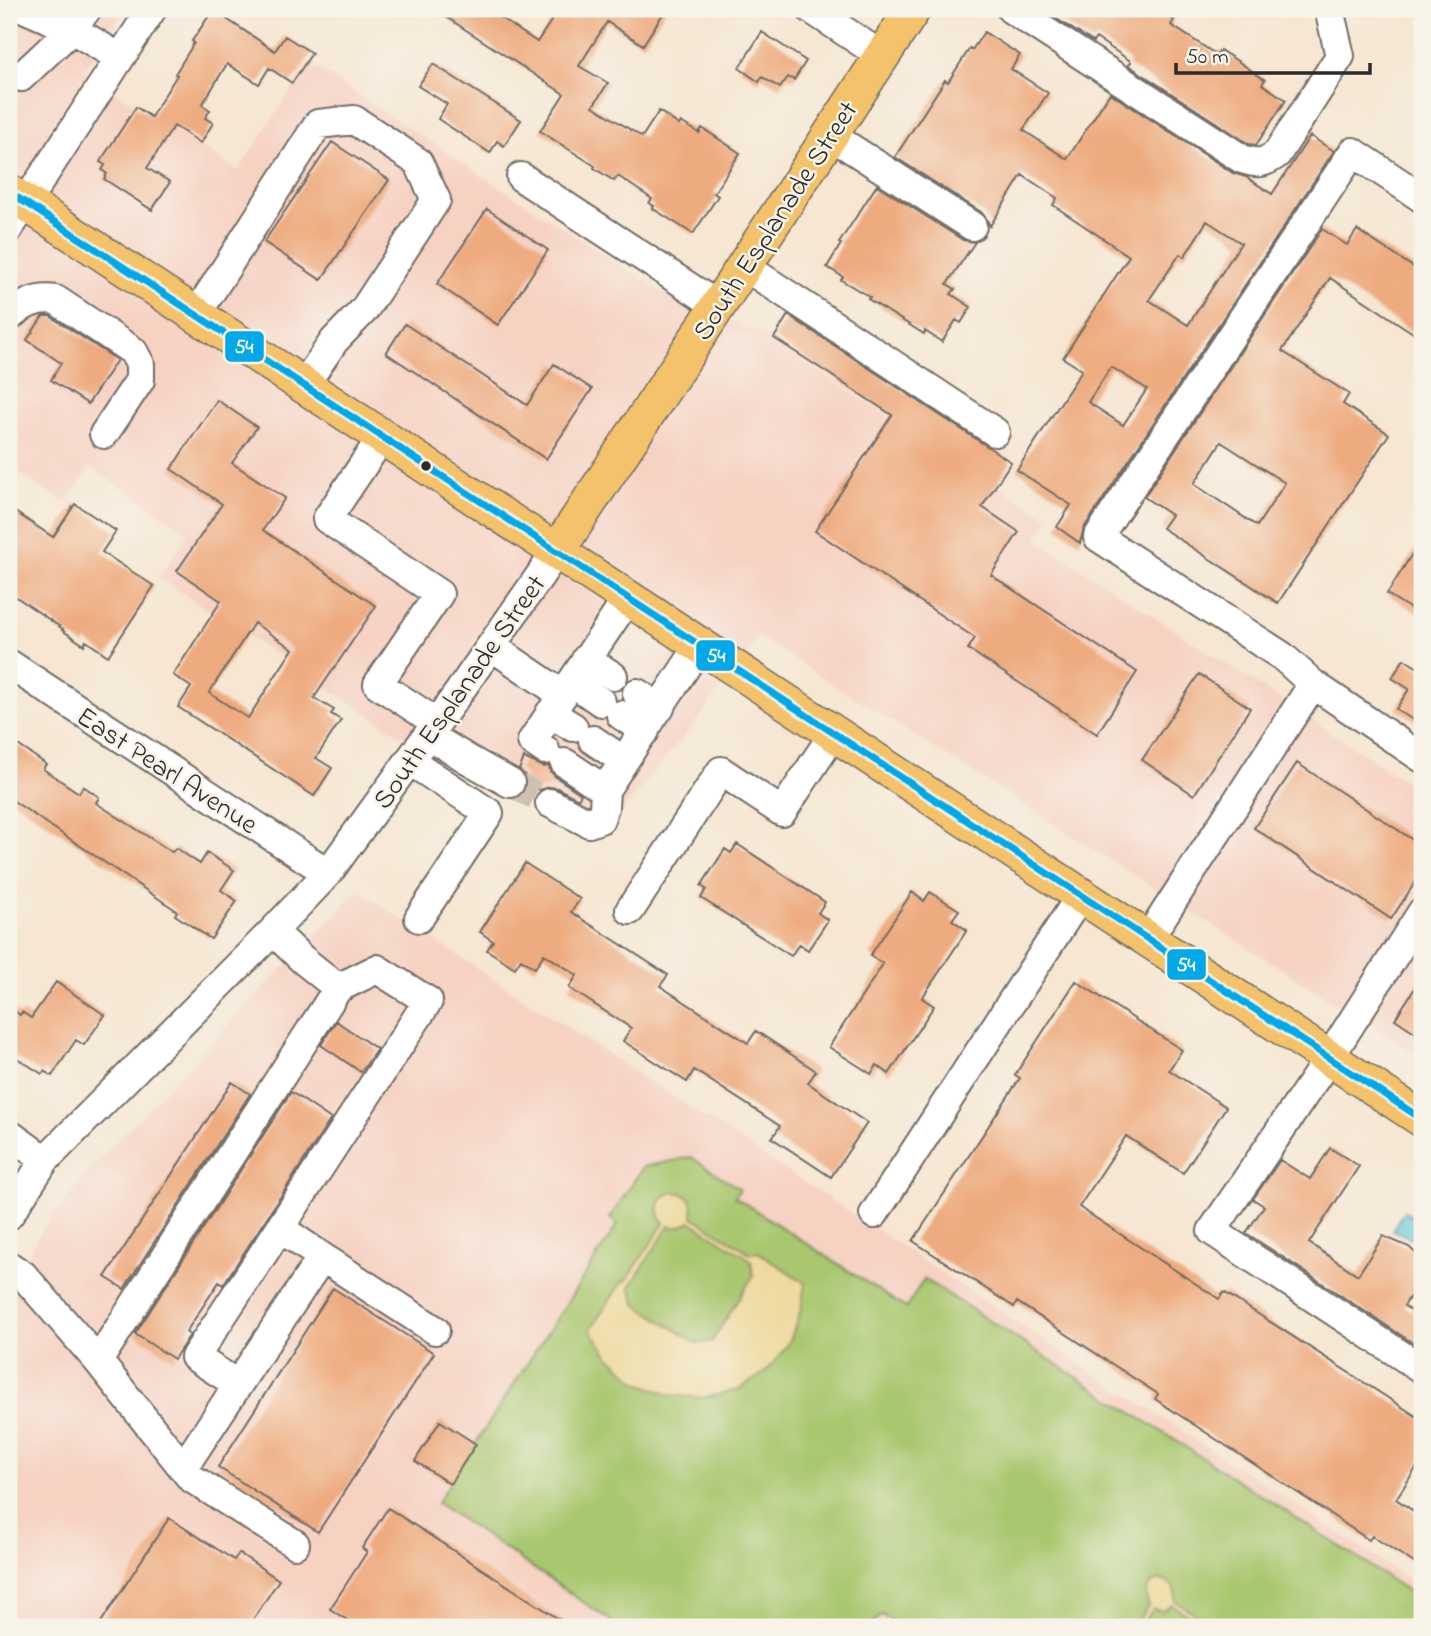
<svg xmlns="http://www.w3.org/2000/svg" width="1431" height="1636" viewBox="0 0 1431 1636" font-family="'Indie Flower',sans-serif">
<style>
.built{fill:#f6d2c3}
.green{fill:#a8c76e;stroke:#6a794c;stroke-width:2}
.sand{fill:#eeda9e;stroke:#8c8264;stroke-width:2;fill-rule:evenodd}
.water{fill:#5dc6d9;stroke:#447882;stroke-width:2}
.building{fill:#eeab7f;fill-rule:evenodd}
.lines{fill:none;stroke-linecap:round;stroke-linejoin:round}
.minor-tunnel{stroke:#cdc1b1;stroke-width:28;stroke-dasharray:28 14;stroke-linecap:butt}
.minor-casing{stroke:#726c65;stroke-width:32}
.major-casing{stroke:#726c65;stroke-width:38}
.minor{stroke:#fff;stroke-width:28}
.major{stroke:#f3c26a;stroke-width:35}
.bus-1-casing{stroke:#f7f3e8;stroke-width:12}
.bus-1{stroke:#02a8e8;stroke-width:7}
.bus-dot{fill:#2b2b2b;stroke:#f7f3e8;stroke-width:2.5}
.labels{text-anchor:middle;stroke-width:5;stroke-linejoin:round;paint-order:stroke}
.street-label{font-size:28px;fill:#2b2b2b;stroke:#f7f3e8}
.line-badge{stroke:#f7f3e8;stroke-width:2.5}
.badge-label{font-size:19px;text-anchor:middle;font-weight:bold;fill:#fff}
</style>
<rect width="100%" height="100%" fill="#f7f3e8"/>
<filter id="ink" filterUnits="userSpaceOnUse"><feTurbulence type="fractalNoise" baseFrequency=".0143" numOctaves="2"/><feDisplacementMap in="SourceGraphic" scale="14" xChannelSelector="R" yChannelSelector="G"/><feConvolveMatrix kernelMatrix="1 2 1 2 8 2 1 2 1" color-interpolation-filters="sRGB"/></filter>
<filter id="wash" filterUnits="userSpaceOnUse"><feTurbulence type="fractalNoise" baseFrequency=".00686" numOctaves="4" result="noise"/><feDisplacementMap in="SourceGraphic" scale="28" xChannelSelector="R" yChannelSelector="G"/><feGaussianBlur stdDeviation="1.57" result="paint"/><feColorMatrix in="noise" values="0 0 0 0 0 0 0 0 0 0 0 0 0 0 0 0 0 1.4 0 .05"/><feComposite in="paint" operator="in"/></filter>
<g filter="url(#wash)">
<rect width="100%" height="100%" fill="#f6e6d2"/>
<path class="built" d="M 9,9 L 124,9 L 84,71 L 238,171 L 309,63 L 671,298 L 758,332 L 1049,519 L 1037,540 L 1422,792 L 1422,1058 L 759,637 L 699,718 L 599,839 L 450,764 L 389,728 L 159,578 L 188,532 L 90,467 L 66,504 L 9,466 Z
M 358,890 L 1422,1588 L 1422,1627 L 9,1627 L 9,1290 L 36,1240 L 51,1217 L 107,1151 Z"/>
<path class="green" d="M 691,1157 L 740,1189 L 735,1197 L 906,1308 L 924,1279 L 1287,1512 L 1422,1600 L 1422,1627 L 901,1627 L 882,1615 L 868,1627 L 620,1627 L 437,1503 L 618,1224 L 610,1218 L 643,1167 Z"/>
<path class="sand" d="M 672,1192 C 688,1192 695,1202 693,1217 L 750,1253 L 758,1252 L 805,1283 L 801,1310 L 789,1343 L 767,1371 L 738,1390 L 704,1398 L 669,1395 L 637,1382 L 610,1357 L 590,1330 L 622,1282 L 627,1280 L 664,1223 C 655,1211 657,1198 672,1192 ZM 690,1221 L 751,1260 L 753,1276 L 712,1341 L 698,1344 L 636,1304 L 630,1287 L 669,1226 C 677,1229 684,1226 690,1221 Z
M 1162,1580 C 1173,1584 1177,1590 1175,1601 L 1215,1627 L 1205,1627 L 1172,1605 L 1162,1611 L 1153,1609 L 1141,1627 L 1134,1627 L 1149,1605 C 1142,1593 1148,1581 1162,1580 Z"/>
<path class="water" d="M 1404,1211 L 1422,1223 L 1422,1246 L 1416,1240 L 1392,1230 Z"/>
<g id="blocks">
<path class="building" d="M 434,9 L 487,9 L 537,42 L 559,9 L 666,9 L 643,45 L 607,22 L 579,66 L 608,83 L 593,106 L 642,137 L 659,111 L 679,125 L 681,122 L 699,133 L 702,128 L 740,153 L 714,193 L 718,196 L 693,234 L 652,208 L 654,206 L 649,203 L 652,199 L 618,176 L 614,181 L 594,168 L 595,166 L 540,131 L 564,94 Z
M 1041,9 L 1157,9 L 1174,20 L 1171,25 L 1217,55 L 1220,50 L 1242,64 L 1265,80 L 1262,84 L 1286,100 L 1256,145 L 1249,144 L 1128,65 L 1131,62 L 1129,60 L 1096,38 L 1093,42 Z
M 213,10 L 275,51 L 285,36 L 312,53 L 292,83 L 269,68 L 259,84 L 227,64 L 202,105 L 210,110 L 205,118 L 213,123 L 201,143 L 174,126 L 147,168 L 170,182 L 152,210 L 104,179 L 107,174 L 102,170 L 105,165 L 100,162 L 136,107 L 151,117 L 177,75 L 175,74 L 194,43 L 192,41 Z
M 762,32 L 806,61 L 794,80 L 788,77 L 780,88 L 762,77 L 759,82 L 739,68 Z
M 984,32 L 1020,55 L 1011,69 L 1048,93 L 1023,130 L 1067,159 L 1110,93 L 1233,173 L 1246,177 L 1272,194 L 1310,136 L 1334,151 L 1084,528 L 1080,543 L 1057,527 L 1071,505 L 1017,470 L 1082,370 L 1063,358 L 1129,256 L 1053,205 L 1057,198 L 1022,175 L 990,226 L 986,218 L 981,212 L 895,157 L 945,80 L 948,82 L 970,48 L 972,50 ZM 1207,221 L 1241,243 L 1188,325 L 1149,300 L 1180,254 L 1184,257 ZM 1111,367 L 1147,389 L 1123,425 L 1088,402 Z
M 433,64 L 521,120 L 504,146 L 497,141 L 490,153 L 438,119 L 447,104 L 418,86 Z
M 332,142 L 389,180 L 321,280 L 264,242 Z
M 877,185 L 963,240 L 975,242 L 947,284 L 955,289 L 951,294 L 971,307 L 961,323 L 956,320 L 942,342 L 925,331 L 924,334 L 868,299 L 870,297 L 841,280 L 843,277 L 827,267 L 841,244 L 839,243 Z
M 487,209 L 548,250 L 498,325 L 437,284 Z
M 1322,229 L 1347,245 L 1357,230 L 1422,273 L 1422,339 L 1330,278 L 1282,351 L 1349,394 L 1343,404 L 1389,434 L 1278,603 L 1162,528 L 1171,515 L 1144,497 ZM 1221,442 L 1285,483 L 1257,526 L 1194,484 Z
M 788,315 L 1011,462 L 982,507 L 1019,532 L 991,575 L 1137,672 L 1097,734 L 968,649 L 975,638 L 815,531 L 892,415 L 774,338 Z
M 43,316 L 50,316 L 117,360 L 88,404 L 51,380 L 61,363 L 27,340 Z
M 405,324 L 527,405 L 554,364 L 592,389 L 546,459 L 386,353 Z
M 217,400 L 257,427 L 232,463 L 285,498 L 263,530 L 376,606 L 314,698 L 334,710 L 331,714 L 341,720 L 316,758 L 332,768 L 314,796 L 178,707 L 191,687 L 173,675 L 221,601 L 177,571 L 222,504 L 171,469 ZM 254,623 L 293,649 L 248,718 L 209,693 Z
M 75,504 L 116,531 L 102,552 L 154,586 L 108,656 L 86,641 L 84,645 L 62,630 L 63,629 L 9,592 L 9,508 L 53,537 Z
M 1422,538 L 1422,616 L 1387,594 Z
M 1404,659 L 1421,670 L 1422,667 L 1422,726 L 1396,709 L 1409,689 L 1392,678 Z
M 1199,674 L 1250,708 L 1194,795 L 1142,760 Z
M 9,739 L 46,764 L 43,769 L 79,793 L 83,786 L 99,797 L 96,803 L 172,852 L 176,848 L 200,864 L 207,853 L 234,870 L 221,890 L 237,901 L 211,939 L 175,915 L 177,911 L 9,798 Z
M 524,758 L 544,767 L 549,766 L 550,771 L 556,777 L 581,794 L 578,799 L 557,788 L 549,787 L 540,790 L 526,784 L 525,775 L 519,770 Z
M 1297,763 L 1422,846 L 1422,872 L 1391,919 L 1254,828 Z
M 737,844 L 825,902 L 818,913 L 828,920 L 808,950 L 799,944 L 791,956 L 701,898 L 706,889 L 701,886 L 725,849 L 731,853 Z
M 525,863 L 580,899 L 571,912 L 668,975 L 660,986 L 748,1043 L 756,1031 L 816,1071 L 808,1083 L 867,1123 L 831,1177 L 772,1138 L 780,1126 L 694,1070 L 687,1082 L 623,1041 L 631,1028 L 569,988 L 577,975 L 544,954 L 535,968 L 521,959 L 515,968 L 487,950 L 493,941 L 480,932 Z
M 912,892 L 924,901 L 930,892 L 959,910 L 952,920 L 967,930 L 922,998 L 934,1006 L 889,1074 L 877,1065 L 871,1074 L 829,1047 L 883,964 L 870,956 Z
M 1422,977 L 1422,1037 L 1395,1019 Z
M 1076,981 L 1182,1050 L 1169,1070 L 1226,1107 L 1183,1173 L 1126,1136 L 1079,1207 L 1219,1299 L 1224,1292 L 1422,1420 L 1422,1459 L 1396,1499 L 1422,1517 L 1422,1568 L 1372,1536 L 1369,1540 L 1333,1516 L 1155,1399 L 1158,1394 L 1017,1302 L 1014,1307 L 913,1241 L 1020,1078 L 1015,1075 Z
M 56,982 L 105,1015 L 84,1045 L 76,1040 L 52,1076 L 44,1071 L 42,1074 L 9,1053 L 9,1007 L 20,1015 L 22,1012 L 31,1018 Z
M 336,1021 L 377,1049 L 361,1072 L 321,1045 Z
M 232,1082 L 250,1094 L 124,1289 L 105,1277 Z
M 291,1092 L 331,1119 L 223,1285 L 219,1282 L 186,1332 L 190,1335 L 174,1359 L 135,1334 Z
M 1330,1148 L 1359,1166 L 1309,1243 L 1358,1275 L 1383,1236 L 1409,1247 L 1422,1259 L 1422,1278 L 1404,1306 L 1422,1317 L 1422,1349 L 1246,1233 L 1264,1206 L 1253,1199 L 1280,1160 L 1310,1179 Z
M 333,1288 L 434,1353 L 318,1532 L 218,1467 Z
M 440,1421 L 476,1444 L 450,1484 L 415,1461 Z
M 388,1508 L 571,1627 L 358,1627 L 330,1609 L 367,1552 L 362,1548 Z
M 169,1518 L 234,1560 L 239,1553 L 279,1580 L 248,1627 L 98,1627 Z"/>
</g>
</g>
<g filter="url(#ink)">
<use href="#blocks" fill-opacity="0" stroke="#726c65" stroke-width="2"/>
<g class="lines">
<path class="minor-tunnel" d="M 510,783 L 550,803"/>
<defs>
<path id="minor" d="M 26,9 L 72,29 L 87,9
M 811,9 L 882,56
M 1011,9 L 1242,159 C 1258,164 1263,164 1277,154 L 1340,56 L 1329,9
M 9,74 L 21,77 L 72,29 L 120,58
M 830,135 L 972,226
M 521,177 L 718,306
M 1422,198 L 1353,152 L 1098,537 L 1282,656 L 1313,684 L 1422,758
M 9,228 L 152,9
M 744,266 L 995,432
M 196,315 L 318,124 L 354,120 L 418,162 L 436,200 L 364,310 L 334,341 L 304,385
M 9,317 C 23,304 37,297 56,300 L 133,351 L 140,364 L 140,380 L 104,434
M 382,437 L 327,519 L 439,594 L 378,684 L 437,723
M 491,646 L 563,695
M 586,659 L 613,676
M 9,664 L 328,873
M 572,682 L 601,702
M 637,693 L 660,708
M 550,713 L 573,727
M 621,715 L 645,731
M 428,735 L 469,760 L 510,783
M 593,740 L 624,761
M 545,750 L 532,741 L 628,598
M 410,761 L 489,813 L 419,918
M 565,763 L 605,790 L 700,645
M 550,803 L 589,823 L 600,819 L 604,808 L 605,790
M 630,910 L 721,771 L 782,812 L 834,733
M 1422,912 L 1329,1058 L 1212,1231 L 1422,1369
M 1148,939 L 1313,684
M 9,1134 L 45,1160
M 874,1214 L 1081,895
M 9,1215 L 45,1160 L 273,931 L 328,873 L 459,692 L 557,551
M 322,1257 L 280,1228 L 428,1001 L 377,969 L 338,988
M 9,1266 L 23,1275 L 98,1361 L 338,988 L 302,959 L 273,931
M 98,1361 L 191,1478 L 295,1544
M 237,1384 L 195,1357 L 280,1228
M 183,1468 L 322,1257 L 435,1330"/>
<path id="major" d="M 9,192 L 1422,1119
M 557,551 L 913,9"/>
</defs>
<use href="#minor" class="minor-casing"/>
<use href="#major" class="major-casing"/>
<use href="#minor" class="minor"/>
<use href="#major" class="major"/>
<defs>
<path id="bus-1" d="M 9,192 L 1422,1119"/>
</defs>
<use href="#bus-1" class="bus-1-casing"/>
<use href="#bus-1" class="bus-1"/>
</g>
</g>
<circle class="bus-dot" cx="426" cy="466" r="6"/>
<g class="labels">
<g class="street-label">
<text transform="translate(774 220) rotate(-57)" y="10">South Esplanade Street</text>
<text transform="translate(458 691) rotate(-55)" y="10">South Esplanade Street</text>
<text transform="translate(168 769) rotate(33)" y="10">East Pearl Avenue</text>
</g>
</g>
<g class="line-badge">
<rect x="224" y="330" width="41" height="33" rx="7" fill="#02a8e8"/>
<rect x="695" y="639" width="41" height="33" rx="7" fill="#02a8e8"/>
<rect x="1166" y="948" width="41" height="33" rx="7" fill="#02a8e8"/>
</g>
<g class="badge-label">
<text x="244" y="353">54</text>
<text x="716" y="662">54</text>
<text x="1186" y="971">54</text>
</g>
<rect width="1431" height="1636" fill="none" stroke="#f7f3e8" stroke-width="35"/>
<path d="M1176 63v10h194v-10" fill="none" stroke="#2b2b2b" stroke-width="3.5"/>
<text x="1186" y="63" font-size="21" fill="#2b2b2b" stroke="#f7f3e8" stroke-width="5" paint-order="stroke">50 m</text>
</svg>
